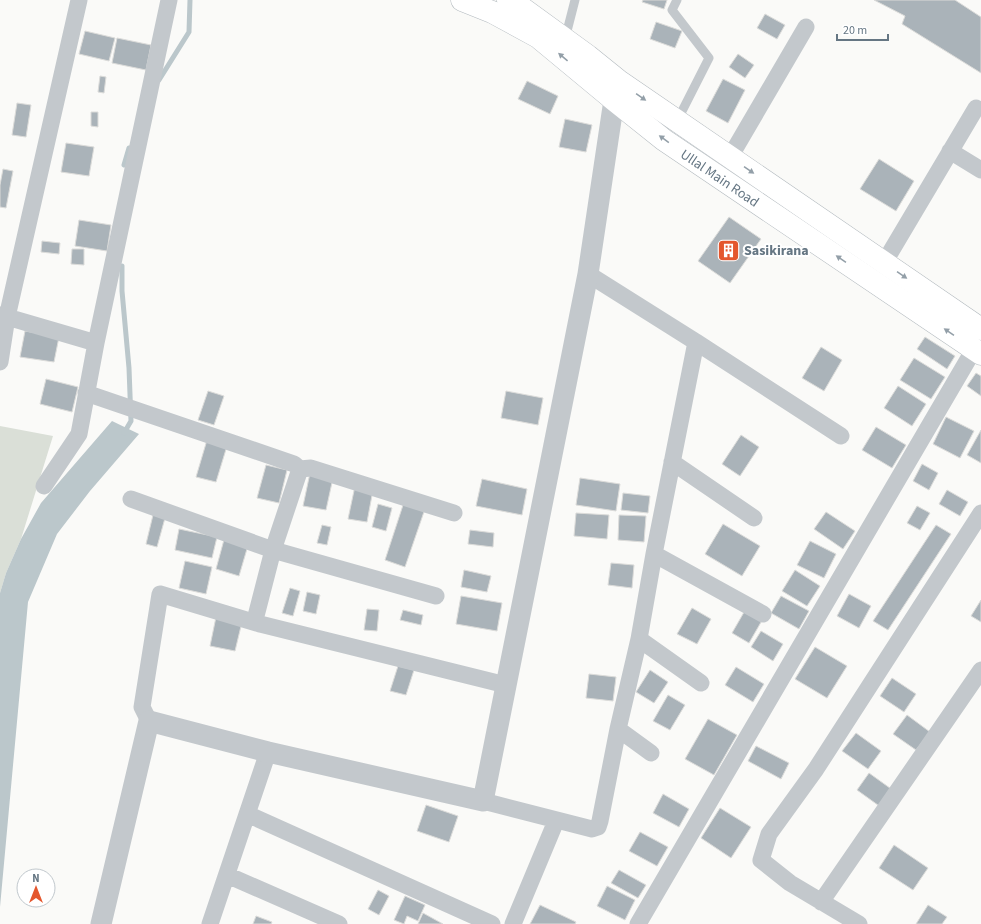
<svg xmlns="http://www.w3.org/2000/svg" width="981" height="924" viewBox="0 0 981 924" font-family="'Source Sans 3',sans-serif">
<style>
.green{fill:#dadfd7}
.water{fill:#bbc7cb}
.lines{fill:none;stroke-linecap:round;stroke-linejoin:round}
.stream{stroke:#bbc7cb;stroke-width:5}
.building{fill:#aab3b9;stroke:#dcdcda}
.secondary-casing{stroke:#b3babf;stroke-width:23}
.service{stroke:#c3c8cc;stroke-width:9}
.minor{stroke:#c3c8cc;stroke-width:17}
.tertiary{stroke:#c3c8cc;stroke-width:21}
.secondary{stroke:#fff;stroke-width:22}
.oneway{fill:#939fa8}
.labels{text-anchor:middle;stroke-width:4;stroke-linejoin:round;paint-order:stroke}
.street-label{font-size:14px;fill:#657683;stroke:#fff}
.poi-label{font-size:14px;font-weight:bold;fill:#657683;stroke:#fff;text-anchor:start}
</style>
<rect width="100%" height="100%" fill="#fafaf8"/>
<path class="green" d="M 0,426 L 53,436 L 21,539 L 6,573 L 0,593 Z"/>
<path class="water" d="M 112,421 L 139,434 L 90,491 L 57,534 L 28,602 L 0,907 L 0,593 L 6,573 L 21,539 L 41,503 Z"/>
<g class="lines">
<path class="stream" d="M 159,80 L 189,32 L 190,0
M 124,165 L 129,148
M 122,266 L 122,291 L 129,368 L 131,421 L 124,433"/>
</g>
<path class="building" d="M 643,0 L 667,0 L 664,9 L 642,2 Z
M 874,0 L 955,0 L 981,17 L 981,73 L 902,24 L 905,16 Z
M 765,14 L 785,25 L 777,39 L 757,28 Z
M 656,22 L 682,31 L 675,48 L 650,39 Z
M 85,31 L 115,38 L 109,61 L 79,54 Z
M 117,38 L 151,45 L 146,70 L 112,63 Z
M 738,54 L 754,65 L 745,78 L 729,67 Z
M 100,76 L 106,77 L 104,93 L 98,92 Z
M 723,79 L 745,90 L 728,123 L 706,111 Z
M 527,81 L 558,96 L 550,114 L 518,99 Z
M 17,103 L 31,105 L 26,137 L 12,135 Z
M 91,112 L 98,112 L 98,127 L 91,126 Z
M 565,119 L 592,125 L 586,152 L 559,147 Z
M 66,143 L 94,147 L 89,176 L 61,172 Z
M 879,159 L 914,181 L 896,211 L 860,189 Z
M 3,169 L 13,171 L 6,208 L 0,207 L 0,185 Z
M 729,217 L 761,239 L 730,283 L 698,261 Z
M 79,220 L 111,225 L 107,251 L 75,246 Z
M 42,241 L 60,243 L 59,254 L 41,252 Z
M 72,249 L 84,249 L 84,265 L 71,264 Z
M 25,331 L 59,337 L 54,362 L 20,357 Z
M 925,337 L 955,356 L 947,369 L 917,349 Z
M 821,347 L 842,360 L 824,391 L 802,378 Z
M 914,358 L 945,377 L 931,399 L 900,380 Z
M 976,373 L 981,376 L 981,396 L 967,386 Z
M 46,379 L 78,387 L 72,412 L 40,404 Z
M 898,386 L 926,404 L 912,426 L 884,408 Z
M 208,391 L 224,396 L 214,425 L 198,420 Z
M 506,391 L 543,398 L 538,425 L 501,418 Z
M 946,417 L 974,431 L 960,458 L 933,444 Z
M 876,427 L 906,445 L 892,468 L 862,450 Z
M 981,430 L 981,463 L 967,455 Z
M 741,435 L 759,447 L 740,476 L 722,464 Z
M 207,440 L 227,446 L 216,482 L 196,477 Z
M 922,464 L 938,473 L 929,490 L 913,481 Z
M 266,465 L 287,470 L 279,503 L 257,498 Z
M 310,473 L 333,478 L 326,510 L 303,506 Z
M 580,478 L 620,484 L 616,511 L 576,505 Z
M 482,479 L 527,489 L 522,515 L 476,506 Z
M 355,486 L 373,490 L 367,522 L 348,519 Z
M 947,490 L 968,502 L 960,516 L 939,504 Z
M 623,493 L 650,496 L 648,513 L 621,510 Z
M 405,499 L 426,506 L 405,567 L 385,560 Z
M 378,504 L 392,508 L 386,531 L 372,527 Z
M 917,506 L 930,513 L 920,530 L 907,523 Z
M 826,512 L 855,531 L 843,549 L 814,529 Z
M 576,513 L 609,515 L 607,539 L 574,536 Z
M 153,515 L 165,518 L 157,547 L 146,544 Z
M 619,515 L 646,516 L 644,542 L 618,540 Z
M 723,524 L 760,546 L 742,576 L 705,554 Z
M 322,525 L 331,527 L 327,545 L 317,543 Z
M 936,525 L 951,534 L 888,630 L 873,621 Z
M 179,529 L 217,537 L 212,558 L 175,550 Z
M 470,530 L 494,533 L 493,547 L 468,544 Z
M 225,536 L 249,542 L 239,576 L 216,569 Z
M 810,541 L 836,554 L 824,578 L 797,565 Z
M 185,561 L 212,567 L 206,594 L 179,588 Z
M 611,563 L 634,565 L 632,588 L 608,585 Z
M 464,570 L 491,576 L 487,592 L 461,587 Z
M 795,570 L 820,586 L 807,606 L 782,591 Z
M 290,588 L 300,591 L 293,616 L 282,613 Z
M 307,592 L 320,595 L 316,614 L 303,611 Z
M 849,594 L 871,606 L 859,628 L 837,616 Z
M 461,596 L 502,603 L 497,631 L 456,624 Z
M 781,596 L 809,611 L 799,629 L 771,613 Z
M 981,600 L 981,622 L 971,616 Z
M 747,607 L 764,617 L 749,643 L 732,633 Z
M 692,608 L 711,619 L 697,644 L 677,634 Z
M 367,609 L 379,610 L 377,631 L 364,630 Z
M 403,610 L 423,615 L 421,625 L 400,620 Z
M 216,617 L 242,622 L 235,651 L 210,646 Z
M 761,631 L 783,644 L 773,661 L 751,647 Z
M 815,647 L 847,666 L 827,698 L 795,679 Z
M 398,666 L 414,670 L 406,695 L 390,691 Z
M 736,667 L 764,684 L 753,702 L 725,685 Z
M 650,670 L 668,682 L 654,703 L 636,692 Z
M 589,674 L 616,677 L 613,701 L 586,698 Z
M 892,678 L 916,694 L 904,712 L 880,696 Z
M 668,695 L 685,705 L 670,730 L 653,721 Z
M 907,715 L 930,732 L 916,750 L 893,734 Z
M 708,719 L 737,735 L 714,775 L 685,759 Z
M 856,733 L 881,751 L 868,769 L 842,751 Z
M 756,746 L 789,763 L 781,779 L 748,761 Z
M 869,773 L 894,791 L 882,808 L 857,790 Z
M 663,794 L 689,809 L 679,827 L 653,813 Z
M 426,805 L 458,816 L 449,842 L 417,831 Z
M 720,808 L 751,827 L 731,858 L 701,838 Z
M 640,832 L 668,847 L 657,866 L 629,851 Z
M 894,845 L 928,868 L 913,890 L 879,868 Z
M 619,870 L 646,885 L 638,898 L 611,883 Z
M 607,886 L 635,900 L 625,920 L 597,906 Z
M 378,890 L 389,896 L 379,915 L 368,909 Z
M 405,896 L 425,905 L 418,921 L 407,916 L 404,924 L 394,920 Z
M 540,905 L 576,922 L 575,924 L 530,924 Z
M 928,905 L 947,917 L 942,924 L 916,924 Z
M 423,913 L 443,924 L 418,924 Z
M 256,916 L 272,922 L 271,924 L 253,924 Z"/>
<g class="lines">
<defs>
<g id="secondary">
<path id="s1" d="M 462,0 L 492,12 L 538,37 L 614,100 L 664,140 L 981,354"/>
<path d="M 508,0 L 522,8 L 588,56 L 619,81 L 981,329"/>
</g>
</defs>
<use href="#secondary" class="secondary-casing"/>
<path class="service" d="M 677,0 L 672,10 L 709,58 L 677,121
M 565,39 L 575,0"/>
<path class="minor" d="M 950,151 L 981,170
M 730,157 L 806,27
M 884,263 L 976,108
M 0,315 L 96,343
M 696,342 L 841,436
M 0,362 L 7,317 L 79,0
M 86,393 L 294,464 L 300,469 L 311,468 L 454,513
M 672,462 L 754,518
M 300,469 L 273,550 L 256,616 C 256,619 257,622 260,624 L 506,685
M 44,486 L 79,434 L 96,343 L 169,0
M 131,499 L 273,550 L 436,596
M 654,554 L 763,614
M 639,639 L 701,683
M 149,721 L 142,707 L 160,594 L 260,624
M 618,729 L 651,753
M 483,801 L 592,829 L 598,827 L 600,821 L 618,729 L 639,639 L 654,554 L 696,342 L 588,274
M 247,814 L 492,924
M 227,875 L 339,924
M 821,902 L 981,670
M 210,924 L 268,752
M 513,924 L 556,821
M 638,924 L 980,339
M 859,924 L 790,883 L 761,860 L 769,834 L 816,769 L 981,513"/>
<path class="tertiary" d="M 101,924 L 149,721 L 268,752 L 483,801 L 588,274 L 614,100 L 618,85"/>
<use href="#secondary" class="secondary"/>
</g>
<defs><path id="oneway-solid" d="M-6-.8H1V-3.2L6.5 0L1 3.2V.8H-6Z"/></defs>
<g class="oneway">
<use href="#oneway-solid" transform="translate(563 57) rotate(-140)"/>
<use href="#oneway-solid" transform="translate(641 97) rotate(35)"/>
<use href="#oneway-solid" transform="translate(664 139) rotate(-144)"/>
<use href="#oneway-solid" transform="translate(749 170) rotate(34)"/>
<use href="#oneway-solid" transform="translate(841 259) rotate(-146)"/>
<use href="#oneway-solid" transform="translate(902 275) rotate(34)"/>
<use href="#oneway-solid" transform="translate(949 332) rotate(-146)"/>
</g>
<defs>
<symbol id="building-square" viewBox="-11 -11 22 22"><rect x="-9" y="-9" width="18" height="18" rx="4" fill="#e4572e" stroke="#fff"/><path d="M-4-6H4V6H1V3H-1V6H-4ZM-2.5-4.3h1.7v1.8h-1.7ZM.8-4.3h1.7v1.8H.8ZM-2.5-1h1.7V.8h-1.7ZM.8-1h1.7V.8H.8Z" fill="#fff"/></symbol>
</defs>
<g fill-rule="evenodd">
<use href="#building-square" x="716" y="238" width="25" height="25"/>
</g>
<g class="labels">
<g class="street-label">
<text dy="5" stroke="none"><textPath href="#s1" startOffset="315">Ullal Main Road</textPath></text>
</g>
<g class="poi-label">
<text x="744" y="255">Sasikirana</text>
</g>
</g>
<g transform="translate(36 888)"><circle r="19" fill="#ffffff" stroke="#c1c8cd"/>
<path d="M0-3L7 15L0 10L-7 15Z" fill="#e4572e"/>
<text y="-6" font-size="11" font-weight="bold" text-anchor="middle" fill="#657683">N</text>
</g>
<path d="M837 34v6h51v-6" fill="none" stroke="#657683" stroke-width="2"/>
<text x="843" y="34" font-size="12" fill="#657683" stroke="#ffffff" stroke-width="3" paint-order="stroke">20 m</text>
</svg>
